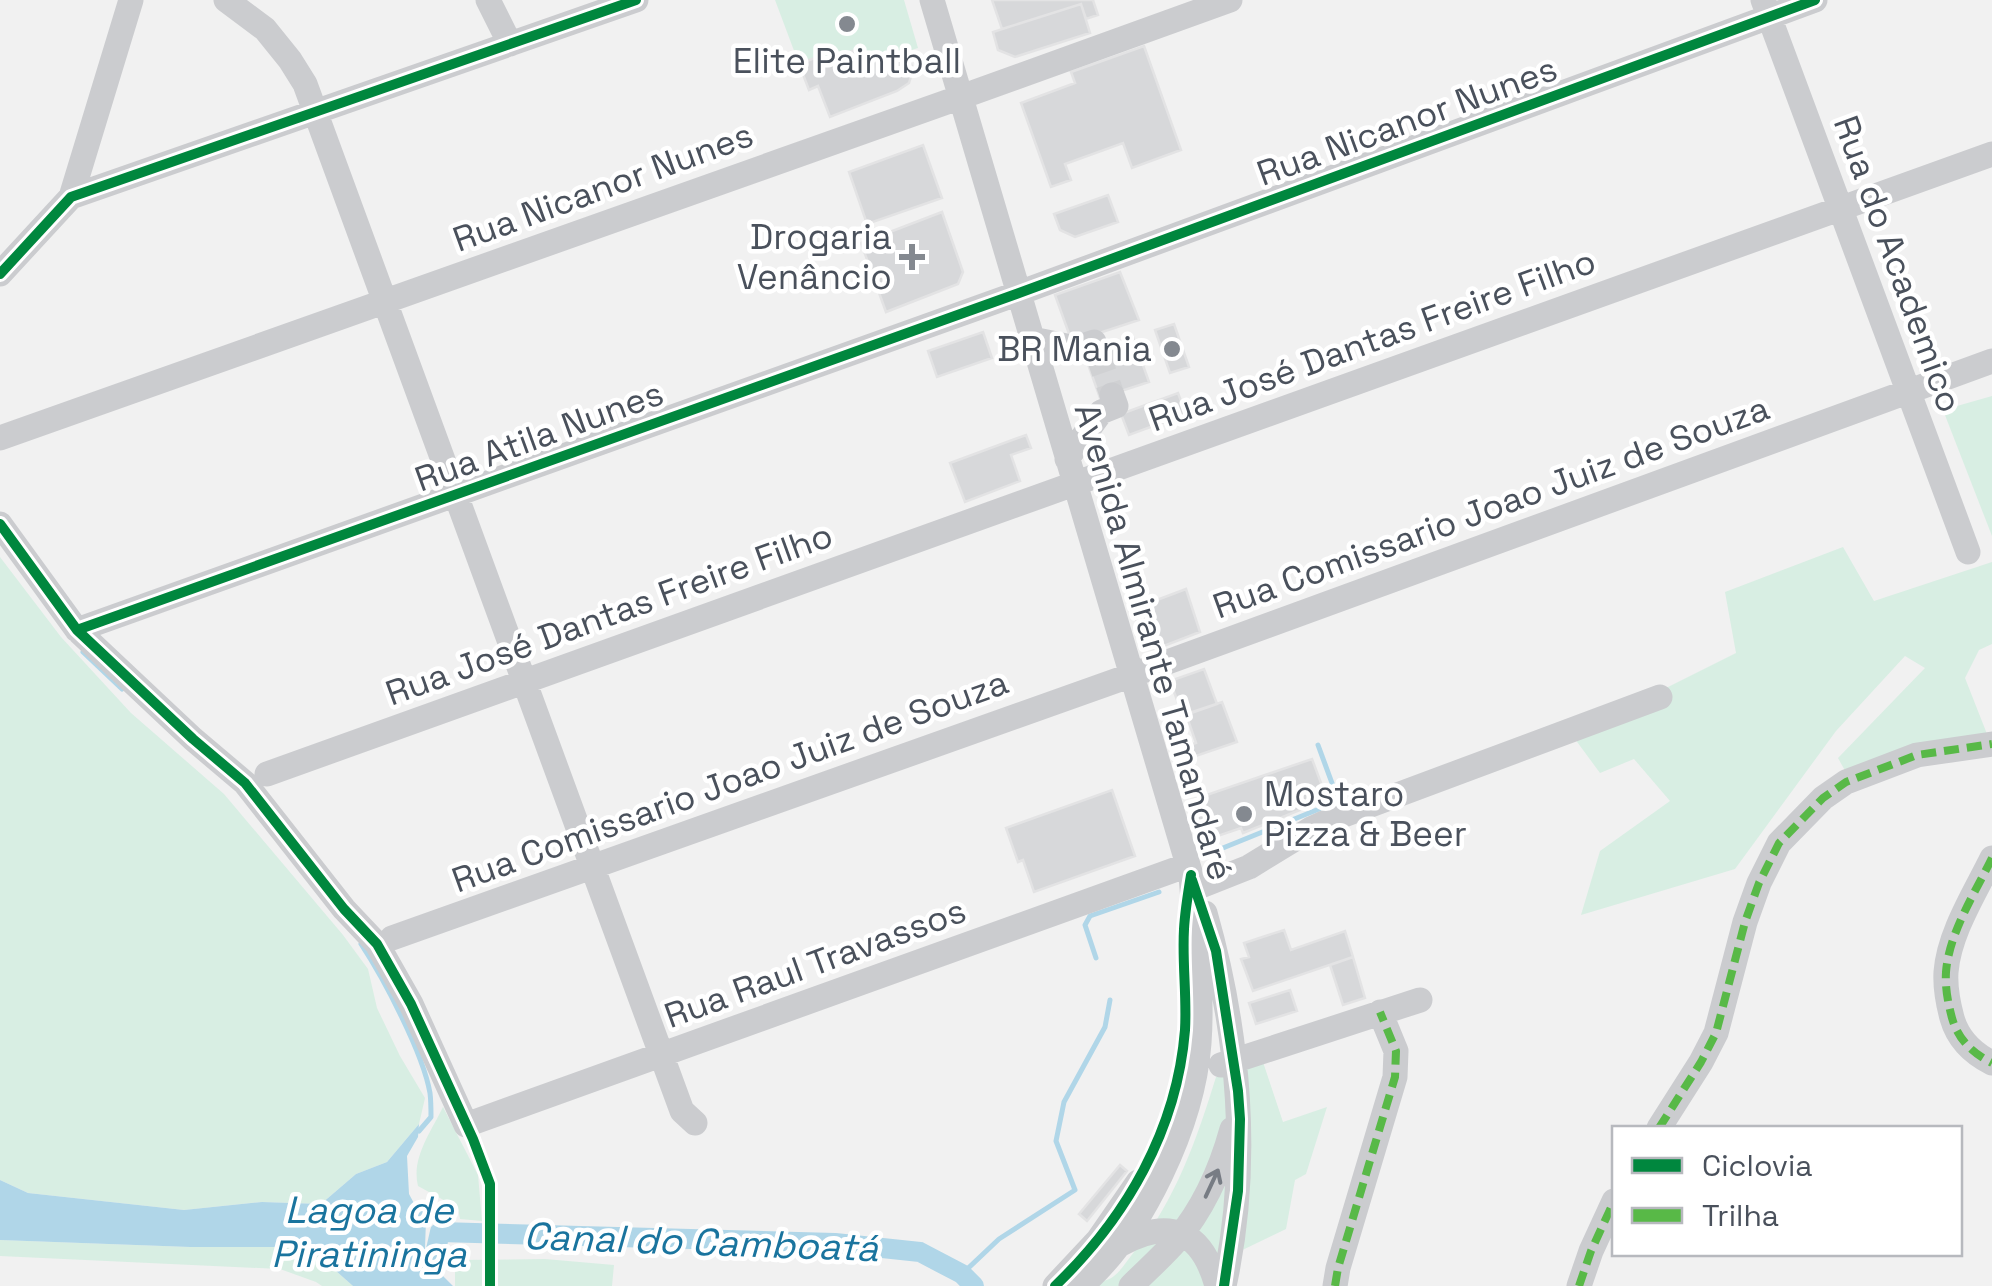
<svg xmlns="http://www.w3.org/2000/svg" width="1992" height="1286" viewBox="0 0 1992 1286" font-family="'Space Grotesk',sans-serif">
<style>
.green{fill:#d8eee3}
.water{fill:#b0d6e8}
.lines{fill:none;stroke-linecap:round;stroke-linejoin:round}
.stream{stroke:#b0d6e8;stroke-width:5}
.canal{stroke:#b0d6e8;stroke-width:20}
.building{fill:#d7d8da;stroke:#e3e3e4;stroke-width:2.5}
.minor-tunnel{stroke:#d0d1d3;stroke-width:25;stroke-dasharray:25 12;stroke-linecap:butt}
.minor{stroke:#cbcccf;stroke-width:25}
.quiet{stroke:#58b947;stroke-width:8;stroke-dasharray:15 8;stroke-linecap:butt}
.cycleway-casing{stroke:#fff;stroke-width:16}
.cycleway{stroke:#00873e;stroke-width:10}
.oneway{stroke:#777c84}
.poi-dot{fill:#848990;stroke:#fff;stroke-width:4}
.labels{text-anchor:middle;stroke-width:9;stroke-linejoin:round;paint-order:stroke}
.poi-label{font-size:35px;fill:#4a515c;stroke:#fff;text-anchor:end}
.street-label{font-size:35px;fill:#4a515c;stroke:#fff}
.water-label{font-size:38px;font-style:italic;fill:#1a749e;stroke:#fff}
</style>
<rect width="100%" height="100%" fill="#f1f1f1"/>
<path class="green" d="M 775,0 L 904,0 L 918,48 L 867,64 L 854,50 L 822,63 L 819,56 L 799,64 Z
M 1992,396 L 1992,536 L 1943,410 Z
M 1843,547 L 1874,601 L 1992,562 L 1992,644 L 1979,650 L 1965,678 L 1987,734 L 1848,776 L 1838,758 L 1925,668 L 1905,656 L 1836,731 L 1735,869 L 1581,915 L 1600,851 L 1670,801 L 1634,759 L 1600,773 L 1572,735 L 1736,653 L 1725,592 Z
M 0,557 L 61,637 L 131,713 L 224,794 L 343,935 L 368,969 L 377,1008 L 400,1056 L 425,1098 L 419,1124 L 387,1162 L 356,1174 L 321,1204 L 262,1202 L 184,1210 L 28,1193 L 0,1180 Z
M 1263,1062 L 1283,1122 L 1327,1107 L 1306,1174 L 1295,1180 L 1286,1229 L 1230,1256 L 1224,1286 L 1094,1286 C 1100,1281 1108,1281 1114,1276 C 1122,1270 1128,1259 1134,1252 C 1175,1201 1197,1139 1216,1077 Z
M 443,1107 L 478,1175 L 482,1221 L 460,1219 L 458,1208 L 418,1186 C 411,1158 431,1132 443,1107 Z
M 0,1240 L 190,1247 L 309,1247 L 353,1286 L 322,1286 L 316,1282 L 280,1269 L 0,1256 Z
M 545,1259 L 614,1265 L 612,1286 L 455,1286 L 455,1260 Z"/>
<path class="water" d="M 419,1124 L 418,1137 L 407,1156 L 409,1194 L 416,1207 L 441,1220 L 426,1220 L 425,1248 L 441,1260 L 441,1274 L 453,1286 L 353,1286 L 309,1247 L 190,1247 L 0,1240 L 0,1180 L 28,1193 L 184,1210 L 262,1202 L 321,1204 L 356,1174 L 387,1162 Z"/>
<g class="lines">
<path class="stream" d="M 83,652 L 122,689
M 1213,852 L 1329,805 L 1336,794 L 1318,745
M 361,944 C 384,979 423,1053 430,1093 C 431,1101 431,1109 431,1117 L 419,1131
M 1096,958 L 1085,925 L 1090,916 L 1159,892
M 962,1274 L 999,1239 L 1075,1190 L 1056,1141 L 1064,1102 L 1105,1027 L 1110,1000"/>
<path class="canal" d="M 435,1254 L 440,1232 L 835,1243 L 920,1252 L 962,1274 L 974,1286"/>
</g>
<path class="building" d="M 992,0 L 1093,0 L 1098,15 L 1086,19 L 1081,4 L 1002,29 Z
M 1081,4 L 1090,33 L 1015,57 L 998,50 L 993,32 Z
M 1144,46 L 1181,150 L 1132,168 L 1123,143 L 1065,164 L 1071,180 L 1051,187 L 1021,103 L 1075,83 L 1071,72 Z
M 855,50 L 867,64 L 907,51 L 913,70 L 909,83 L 897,91 L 830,117 L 818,86 L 809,90 L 799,64 L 820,56 L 822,63 Z
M 923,145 L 942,198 L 867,224 L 849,172 Z
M 1108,195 L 1118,222 L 1075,237 L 1060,230 L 1054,214 Z
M 942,212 L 963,272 L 958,284 L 886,312 L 861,243 Z
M 1120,272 L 1139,320 L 1072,342 L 1055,295 Z
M 1174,324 L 1189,367 L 1170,373 L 1155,330 Z
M 983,332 L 992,358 L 937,377 L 928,351 Z
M 1133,337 L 1149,382 L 1100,398 L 1084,353 Z
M 1178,393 L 1186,414 L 1129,435 L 1121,414 Z
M 1026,435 L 1031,448 L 1011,455 L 1020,481 L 965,502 L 950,463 Z
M 1186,589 L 1200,632 L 1156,649 L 1149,649 L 1144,645 L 1133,609 Z
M 1204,669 L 1217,704 L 1183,716 L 1170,681 Z
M 1222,702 L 1237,742 L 1190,758 L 1186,746 L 1196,743 L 1186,714 Z
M 1312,759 L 1327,799 L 1243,833 L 1241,828 L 1203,841 L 1192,800 Z
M 1112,790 L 1135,856 L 1034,892 L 1023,860 L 1018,862 L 1006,828 Z
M 1284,930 L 1291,950 L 1345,931 L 1353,957 L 1253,991 L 1241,959 L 1249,957 L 1244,943 Z
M 1353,957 L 1365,998 L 1343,1005 L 1330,965 Z
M 1290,990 L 1297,1011 L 1256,1024 L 1249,1003 Z
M 1120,1165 L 1127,1171 L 1087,1221 L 1079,1214 Z"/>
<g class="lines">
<path class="minor-tunnel" d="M 1096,349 L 1112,395"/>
<path class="minor" d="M 226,0 L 265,29 L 290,60 L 305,84 L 682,1111 L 695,1123
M 488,0 L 510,44
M 932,0 L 1191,875 C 1195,931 1203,988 1199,1043 C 1193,1124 1142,1233 1081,1286
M 1763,0 L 1968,552
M 71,197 L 131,0
M 0,274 L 71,197 L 636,0
M 1032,339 L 1076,348 L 1094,342 L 1096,349
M 0,438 L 961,97 L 1230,0
M 1067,459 L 1101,412 L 1116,406 L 1112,395
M 0,524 L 77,630 L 193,739 L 245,783 L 344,909 L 377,944 L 411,1004 L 466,1125 L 1188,865
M 77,630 L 1019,293 L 1815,0
M 267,774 L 1992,154
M 1992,858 C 1975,893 1949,933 1946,972 C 1945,988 1948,1003 1952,1018 C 1958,1039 1972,1053 1992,1063
M 1196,888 L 1249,867 L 1311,829 L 1333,819 L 1660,697
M 1205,913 C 1239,1033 1251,1163 1224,1286
M 392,938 L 1132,675 L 1992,361
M 1221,1065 L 1420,1000
M 1659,1128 L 1701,1062 L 1716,1033 L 1745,922 L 1759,883 L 1779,843 L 1823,798 L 1846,782 L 1917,755 L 1992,744
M 1121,1244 C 1170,1217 1202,1231 1217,1286
M 1055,1286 L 1098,1240 L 1138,1182
M 1131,1286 C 1146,1271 1162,1257 1176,1241 C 1203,1209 1221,1169 1232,1129
M 1335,1286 L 1338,1268 L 1395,1077 L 1396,1051 L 1380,1012
M 1579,1286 L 1591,1251 L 1614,1201"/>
<path class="quiet" d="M 1992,858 C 1975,893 1949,933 1946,972 C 1945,988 1948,1003 1952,1018 C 1958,1039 1972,1053 1992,1063
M 1659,1128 L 1701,1062 L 1716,1033 L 1745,922 L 1759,883 L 1779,843 L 1823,798 L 1846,782 L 1917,755 L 1992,744
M 1335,1286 L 1338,1268 L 1395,1077 L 1396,1051 L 1380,1012
M 1579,1286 L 1591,1251 L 1614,1201"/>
<defs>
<path id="cycleway" d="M 0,274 L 71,197 L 636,0
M 0,524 L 77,630 L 193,739 L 245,783 L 344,909 L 377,944 L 411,1004 L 473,1139 L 490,1184 L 490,1286
M 77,630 L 1019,293 L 1815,0
M 1192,880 L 1216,951 L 1238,1091 L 1240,1119 L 1238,1191 L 1224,1286
M 1055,1286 C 1126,1218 1177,1130 1185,1030 C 1187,996 1182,963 1184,929 C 1185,911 1188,893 1191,875"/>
</defs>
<use href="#cycleway" class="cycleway-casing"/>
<use href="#cycleway" class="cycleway"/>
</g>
<defs><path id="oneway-shaft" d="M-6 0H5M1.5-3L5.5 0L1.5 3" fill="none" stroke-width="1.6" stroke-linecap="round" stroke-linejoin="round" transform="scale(2.5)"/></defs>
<use class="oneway" href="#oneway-shaft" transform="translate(1212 1183) rotate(-65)"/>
<g class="poi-dot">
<circle cx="847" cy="24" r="10"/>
<path d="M907 242h10v10h10v10h-10v10h-10v-10h-10v-10h10z"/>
<circle cx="1172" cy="349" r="10"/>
<circle cx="1244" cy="814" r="10"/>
</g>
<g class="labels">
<g class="poi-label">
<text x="847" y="73" text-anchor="middle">Elite Paintball</text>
<text x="892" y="249">Drogaria<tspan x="892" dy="40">Venâncio</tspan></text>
<text x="1152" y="361">BR Mania</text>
<text x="1264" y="806" text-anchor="start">Mostaro<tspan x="1264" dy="40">Pizza &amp; Beer</tspan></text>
</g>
<g class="street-label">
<text transform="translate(1407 121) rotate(-20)" y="12">Rua Nicanor Nunes</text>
<text transform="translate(603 187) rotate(-20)" y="12">Rua Nicanor Nunes</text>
<text transform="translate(1898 264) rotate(70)" y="12">Rua do Academico</text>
<text transform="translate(1372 340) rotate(-20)" y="12">Rua José Dantas Freire Filho</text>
<text transform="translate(539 436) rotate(-20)" y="12">Rua Atila Nunes</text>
<text transform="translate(1491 507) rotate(-20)" y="12">Rua Comissario Joao Juiz de Souza</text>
<text transform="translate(609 614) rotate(-20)" y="12">Rua José Dantas Freire Filho</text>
<text transform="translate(1154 642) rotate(74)" y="12">Avenida Almirante Tamandaré</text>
<text transform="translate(730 781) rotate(-20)" y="12">Rua Comissario Joao Juiz de Souza</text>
<text transform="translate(815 963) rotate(-20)" y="12">Rua Raul Travassos</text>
</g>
<g class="water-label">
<text x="369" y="1223">Lagoa de<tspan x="369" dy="44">Piratininga</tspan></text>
<text transform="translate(701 1242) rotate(2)" y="13">Canal do Camboatá</text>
</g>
</g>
<rect x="1612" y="1126" width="350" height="130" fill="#ffffff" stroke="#b7b9be" stroke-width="2.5"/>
<rect x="1632" y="1158" width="50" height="15" fill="#00873e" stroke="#b7b9be" stroke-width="2.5"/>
<text x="1702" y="1176" font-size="30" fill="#4a515c">Ciclovia</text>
<rect x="1632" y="1208" width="50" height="15" fill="#58b947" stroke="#b7b9be" stroke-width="2.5"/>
<text x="1702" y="1226" font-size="30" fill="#4a515c">Trilha</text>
</svg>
